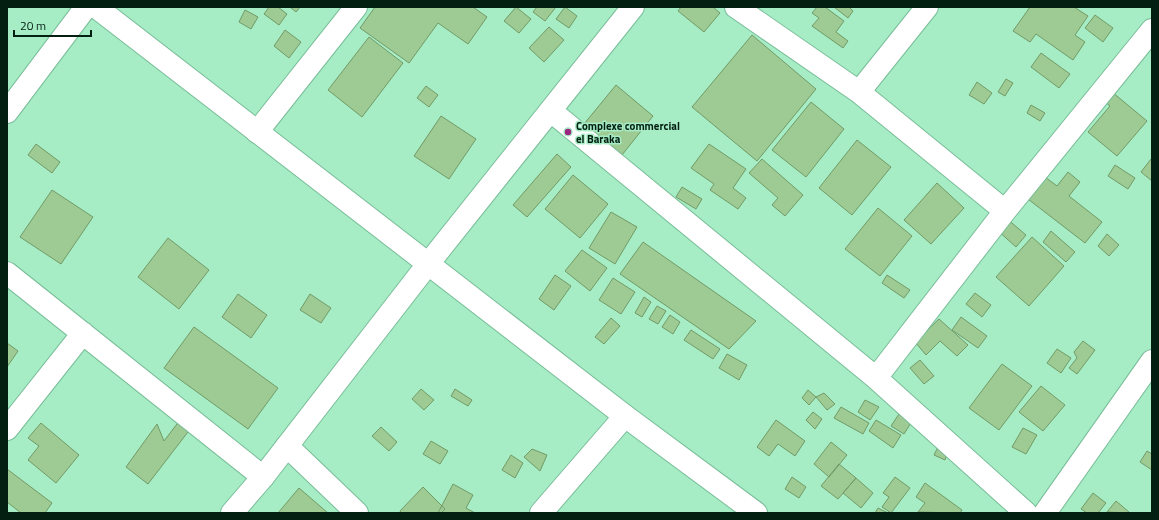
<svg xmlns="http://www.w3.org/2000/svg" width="1159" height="520" viewBox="0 0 1159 520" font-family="'Titillium Web',sans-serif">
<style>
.building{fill:#9eca93;stroke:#719b67}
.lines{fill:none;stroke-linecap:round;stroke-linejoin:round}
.street-casing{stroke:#78bd98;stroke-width:24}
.secondary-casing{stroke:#78bd98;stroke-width:24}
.street{stroke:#fff;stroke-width:22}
.secondary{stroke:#fff;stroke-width:22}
.poi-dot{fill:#9b257f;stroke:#a6ecc5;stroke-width:1.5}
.labels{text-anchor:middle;stroke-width:3;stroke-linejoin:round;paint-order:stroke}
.poi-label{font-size:11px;font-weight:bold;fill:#031f12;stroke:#a6ecc5;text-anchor:start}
</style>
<rect width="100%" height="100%" fill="#a6ecc5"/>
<path class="building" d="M 269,7 L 278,7 L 287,14 L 279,25 L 264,14 Z
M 290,7 L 300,7 L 296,12 Z
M 375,7 L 473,7 L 487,17 L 468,44 L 438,23 L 409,63 L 360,28 Z
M 516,7 L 531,19 L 519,33 L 504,21 Z
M 537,7 L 556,7 L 545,21 L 533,12 Z
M 565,7 L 577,16 L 569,28 L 556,19 Z
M 681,7 L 713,7 L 720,13 L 704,32 L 678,11 Z
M 817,7 L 825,7 L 844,21 L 836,32 L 848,41 L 843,48 L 812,26 L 819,18 L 812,13 Z
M 834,7 L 849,7 L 853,11 L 848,18 Z
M 1030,7 L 1074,7 L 1088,16 L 1075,35 L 1085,42 L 1073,60 L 1036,34 L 1030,42 L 1013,31 Z
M 245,10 L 258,17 L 251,29 L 239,22 Z
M 1095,15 L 1113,28 L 1103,42 L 1085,28 Z
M 549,27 L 564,40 L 544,62 L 529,48 Z
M 285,30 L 301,42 L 289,58 L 274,46 Z
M 752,35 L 816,89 L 757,161 L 692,107 Z
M 369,37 L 403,63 L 362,117 L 328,90 Z
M 1041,53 L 1070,74 L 1059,88 L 1031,67 Z
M 1006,79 L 1013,83 L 1005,96 L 998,92 Z
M 977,82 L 992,93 L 984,104 L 969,95 Z
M 616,85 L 653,116 L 622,155 L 584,124 Z
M 426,86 L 438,95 L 429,107 L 417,98 Z
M 1112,92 L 1147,121 L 1117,156 L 1088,132 L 1110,106 L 1104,101 Z
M 811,102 L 844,129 L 806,177 L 772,150 Z
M 1031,105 L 1045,113 L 1040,121 L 1027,113 Z
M 441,116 L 476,139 L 449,179 L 414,156 Z
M 857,140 L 891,167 L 852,215 L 819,188 Z
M 36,144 L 60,162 L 52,173 L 28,155 Z
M 709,144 L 746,169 L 733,188 L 746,198 L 738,209 L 710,190 L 714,184 L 691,168 Z
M 557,154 L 571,167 L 527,217 L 513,205 Z
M 762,159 L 803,195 L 785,216 L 772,205 L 778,198 L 749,173 Z
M 1151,159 L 1152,159 L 1152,181 L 1141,172 Z
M 1115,165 L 1135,178 L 1128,189 L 1108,176 Z
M 1068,172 L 1080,182 L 1069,196 L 1102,222 L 1085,243 L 1024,196 L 1041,174 L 1057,186 Z
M 573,175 L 608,204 L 580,238 L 545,209 Z
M 937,183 L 964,208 L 931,244 L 904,220 Z
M 682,187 L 702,199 L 696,209 L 676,197 Z
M 52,190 L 93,217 L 61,264 L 20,237 Z
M 878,208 L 912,236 L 880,276 L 845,249 Z
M 611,212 L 637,227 L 615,264 L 589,248 Z
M 1006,218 L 1026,235 L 1016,247 L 996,229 Z
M 1051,231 L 1075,252 L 1066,262 L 1043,242 Z
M 1107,234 L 1119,245 L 1109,256 L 1098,246 Z
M 1032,237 L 1064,266 L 1029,306 L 996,277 Z
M 168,238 L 209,270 L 179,309 L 138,277 Z
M 643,242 L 756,321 L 729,349 L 620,274 Z
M 582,250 L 607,268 L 590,291 L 565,271 Z
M 555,275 L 571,286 L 554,310 L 539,299 Z
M 887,275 L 910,290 L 904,298 L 882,283 Z
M 613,278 L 635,292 L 621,314 L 599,300 Z
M 975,293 L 991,305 L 982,317 L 966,304 Z
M 238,294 L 267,315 L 251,338 L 222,317 Z
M 310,294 L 331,308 L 321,323 L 300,310 Z
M 644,297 L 651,302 L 642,317 L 635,313 Z
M 657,306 L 666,311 L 658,324 L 649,319 Z
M 670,315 L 680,322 L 673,334 L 662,327 Z
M 961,317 L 987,336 L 978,348 L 952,330 Z
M 611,318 L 620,326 L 604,344 L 595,337 Z
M 939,319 L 968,345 L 957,356 L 940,341 L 926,355 L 915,342 Z
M 194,327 L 278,388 L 248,429 L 164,368 Z
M 691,330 L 720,349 L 713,359 L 684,340 Z
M 1083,341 L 1095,350 L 1077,374 L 1069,368 L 1077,358 L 1074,352 Z
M 7,343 L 18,351 L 7,367 Z
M 1057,349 L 1071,358 L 1061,373 L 1047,363 Z
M 727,354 L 747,365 L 739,380 L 719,368 Z
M 920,360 L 934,376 L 924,384 L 910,368 Z
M 1002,364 L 1032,386 L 999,430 L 969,408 Z
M 1041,386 L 1065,405 L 1043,431 L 1019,412 Z
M 421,389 L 434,400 L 424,410 L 412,399 Z
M 455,389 L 472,400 L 468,406 L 451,396 Z
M 808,390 L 816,397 L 809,405 L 802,398 Z
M 824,393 L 835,404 L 827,410 L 816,397 Z
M 865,400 L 879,407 L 870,420 L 858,412 Z
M 841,407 L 869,423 L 863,434 L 834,418 Z
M 901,411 L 914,418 L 904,434 L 891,426 Z
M 813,412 L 822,419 L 815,429 L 806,420 Z
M 180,420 L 191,428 L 148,484 L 126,467 L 157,424 L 164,441 Z
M 776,420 L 805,441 L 795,456 L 778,444 L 769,456 L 757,447 Z
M 876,420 L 901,435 L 893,448 L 869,431 Z
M 41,423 L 79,455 L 56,483 L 28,460 L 39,446 L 28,438 Z
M 381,427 L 397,442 L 389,451 L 372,436 Z
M 1023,428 L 1037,435 L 1026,454 L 1012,447 Z
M 431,441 L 448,451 L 440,464 L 423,454 Z
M 941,441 L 949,447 L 945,460 L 934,455 Z
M 831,442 L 847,455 L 829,477 L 814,464 Z
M 532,449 L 547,455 L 540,471 L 524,457 Z
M 1147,451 L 1152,454 L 1152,470 L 1140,462 Z
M 511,455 L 523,463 L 515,478 L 502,470 Z
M 839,464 L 856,478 L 838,499 L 821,486 Z
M 7,469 L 52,503 L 45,513 L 21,513 L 7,502 Z
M 792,477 L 806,487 L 799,498 L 785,489 Z
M 895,477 L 910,488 L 891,513 L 882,507 L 889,497 L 883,493 Z
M 856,478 L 873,493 L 861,508 L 843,493 Z
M 925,483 L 962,510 L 960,513 L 918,512 L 925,503 L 916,497 Z
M 453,484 L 473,495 L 466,508 L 475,513 L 438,513 Z
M 423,487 L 445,509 L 441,513 L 401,513 L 400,511 Z
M 299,488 L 328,513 L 278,513 Z
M 1093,493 L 1106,503 L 1098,513 L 1087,513 L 1081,509 Z
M 1116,501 L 1129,512 L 1128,513 L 1107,512 Z
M 878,508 L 888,513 L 875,513 Z"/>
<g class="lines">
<defs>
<path id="street" d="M 736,7 L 859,92 L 1005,211
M 859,92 L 927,7
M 551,111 L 876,378 L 1026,513
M 7,112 L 86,7
M 257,132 L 356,7
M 7,273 L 263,477
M 876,378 L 1005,211 L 1152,30
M 7,429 L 83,333
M 287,446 L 357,513
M 541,513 L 625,416
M 1045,513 L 1152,361"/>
<path id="secondary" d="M 96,7 L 625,416 L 756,513
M 232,513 L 263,477 L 428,264 L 633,7"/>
</defs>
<use href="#street" class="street-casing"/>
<use href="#secondary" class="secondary-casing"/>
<use href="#street" class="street"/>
<use href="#secondary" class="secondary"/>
</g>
<circle class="poi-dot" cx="568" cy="132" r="4"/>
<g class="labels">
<g class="poi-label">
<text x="576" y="130">Complexe commercial<tspan x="576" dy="13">el Baraka</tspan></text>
</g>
</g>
<rect width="1159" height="520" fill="none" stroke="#031f12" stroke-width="16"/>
<path d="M14 30v6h77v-6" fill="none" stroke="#031f12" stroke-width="2"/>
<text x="20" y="30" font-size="12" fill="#031f12" stroke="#a6ecc5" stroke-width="3" paint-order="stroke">20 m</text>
</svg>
